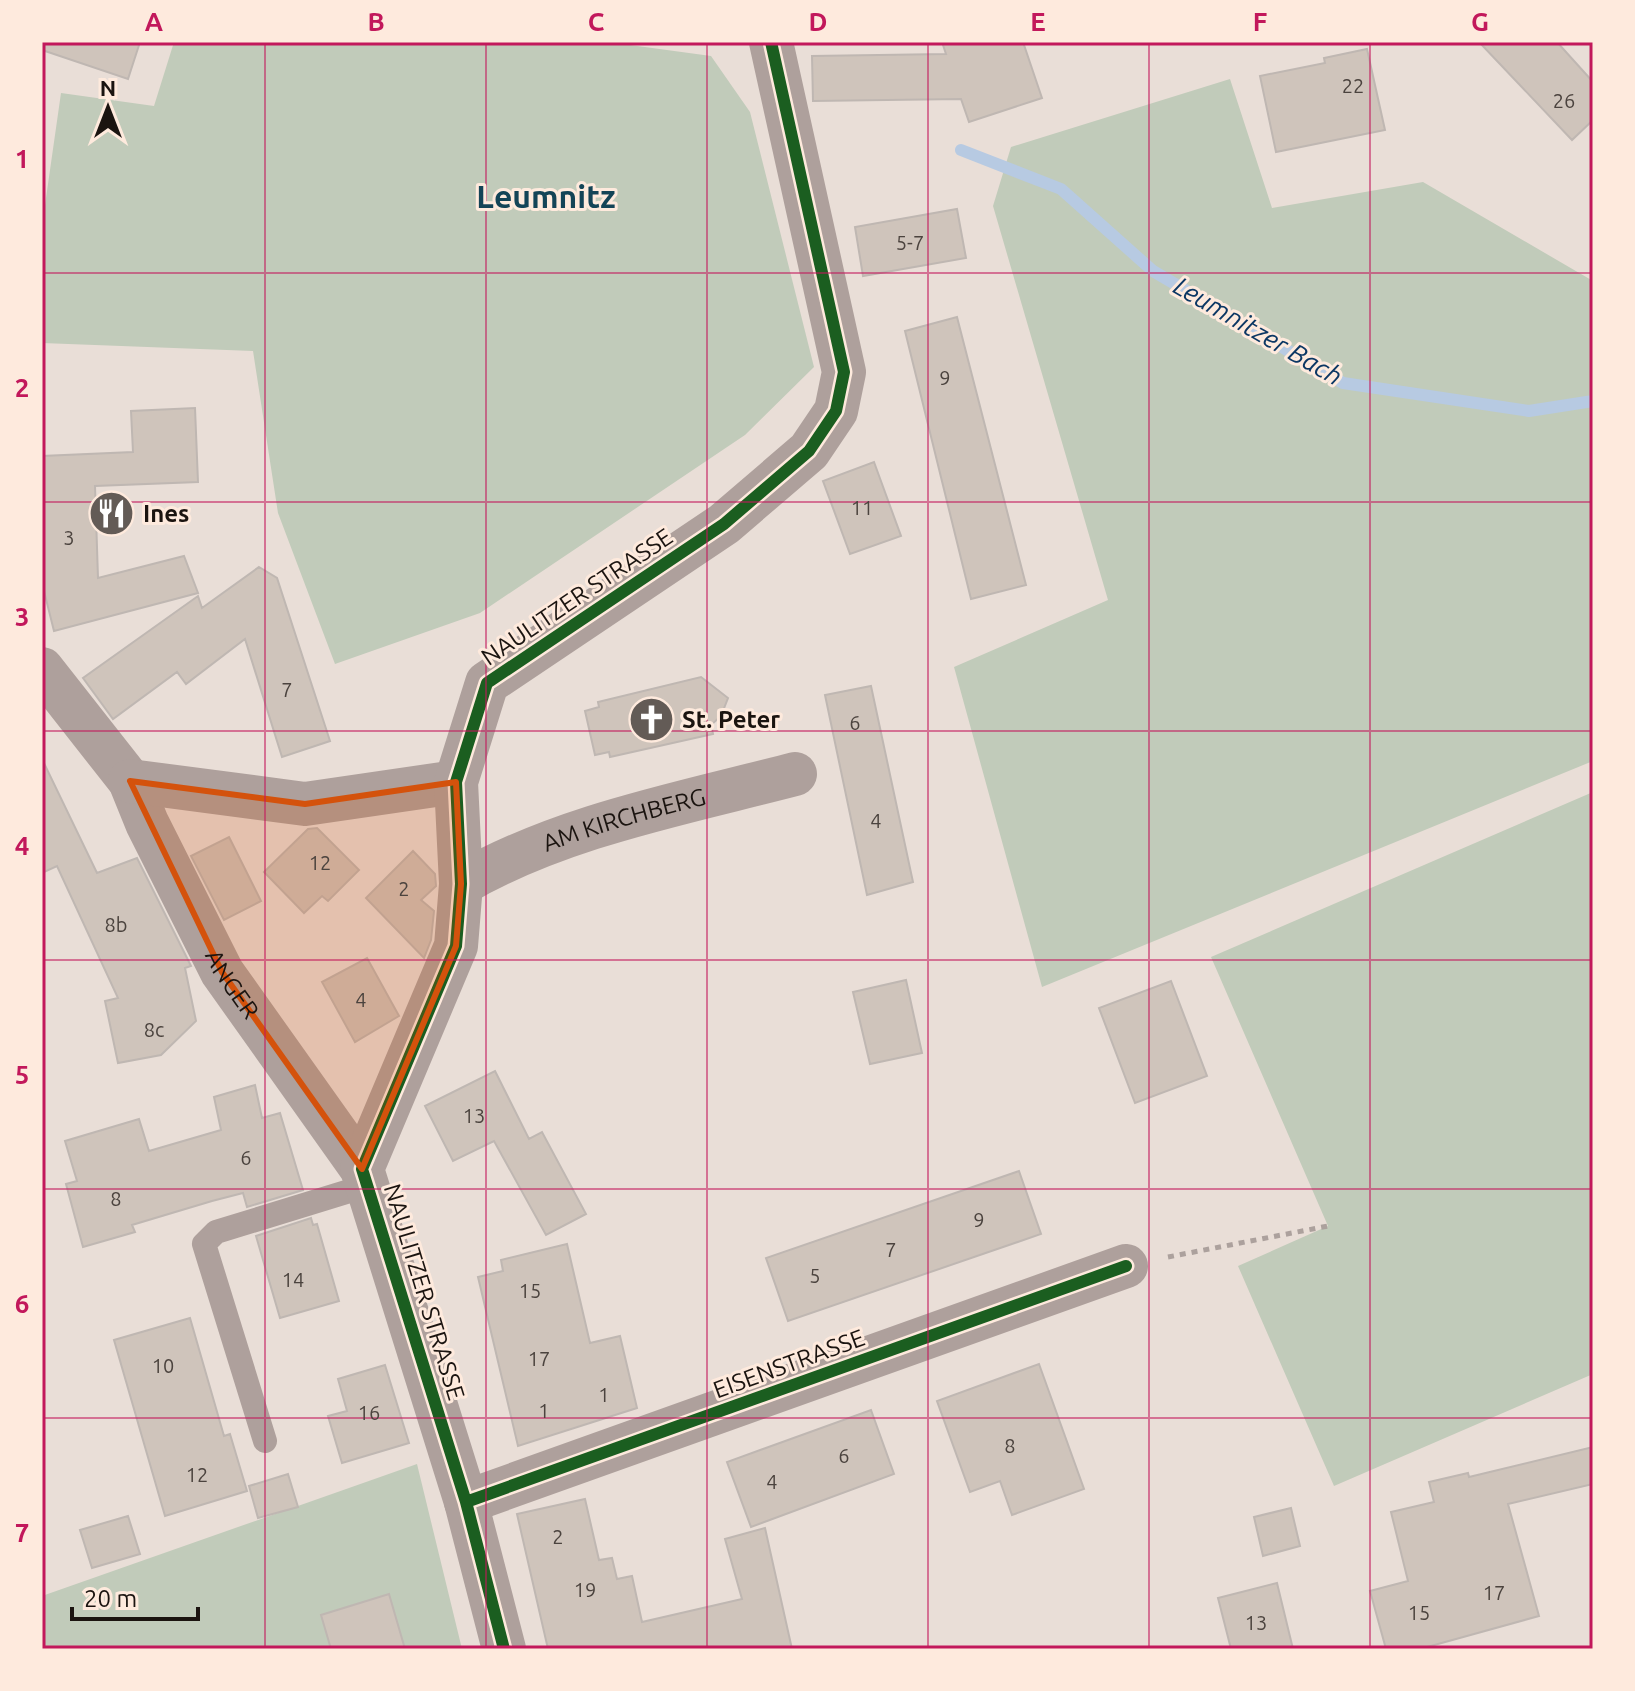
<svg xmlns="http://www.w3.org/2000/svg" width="1635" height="1691" viewBox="0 0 1635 1691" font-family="Ubuntu,sans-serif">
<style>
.green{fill:#c1cbba}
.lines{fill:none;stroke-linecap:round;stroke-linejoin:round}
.stream{stroke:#b7cae2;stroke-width:12}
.building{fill:#cfc4bb;stroke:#bfb7b2;stroke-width:2}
.path{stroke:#aca19d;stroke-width:5;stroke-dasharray:6 6;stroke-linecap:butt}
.service{stroke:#aea09c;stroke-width:24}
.minor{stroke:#aea09c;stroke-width:44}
.cycleway-casing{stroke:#feeadd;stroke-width:17}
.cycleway{stroke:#1b5e20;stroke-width:12}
.marked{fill:#d4520c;fill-opacity:0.2;stroke:#d4520c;stroke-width:6;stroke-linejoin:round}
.grid{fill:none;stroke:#c2185b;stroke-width:2;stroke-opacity:0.55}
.labels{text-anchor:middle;stroke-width:6;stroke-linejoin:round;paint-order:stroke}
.number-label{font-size:20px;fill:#4b433e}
.poi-label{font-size:24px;font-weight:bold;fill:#1b1410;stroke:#feeadd;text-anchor:start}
.street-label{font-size:24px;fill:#1b1410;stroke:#feeadd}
.water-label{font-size:26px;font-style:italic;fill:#0c3764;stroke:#feeadd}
.district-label{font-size:32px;font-weight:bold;fill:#144457;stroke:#feeadd}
.neatline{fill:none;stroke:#c2185b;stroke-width:3}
.grid-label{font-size:26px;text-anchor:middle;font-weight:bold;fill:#c2185b}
</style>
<rect width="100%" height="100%" fill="#e9ded7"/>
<path class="green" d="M 174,42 L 608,42 L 711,56 L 750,112 L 814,367 L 745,435 L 480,613 L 335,664 L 278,513 L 253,351 L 42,343 L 42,226 L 61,93 L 154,106 Z
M 1230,79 L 1272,208 L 1423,182 L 1593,281 L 1593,761 L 1042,987 L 954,667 L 1108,600 L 993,206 L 1011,147 Z
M 1593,792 L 1593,1374 L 1334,1486 L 1238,1266 L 1328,1226 L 1211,957 Z
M 417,1464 L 462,1649 L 42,1649 L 42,1596 Z"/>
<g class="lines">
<path class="stream" d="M 961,150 L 1061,189 L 1153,271 L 1343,383 L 1529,411 L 1593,401"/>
</g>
<path class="building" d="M 42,42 L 140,42 L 128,79 L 42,50 Z
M 942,42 L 1023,42 L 1042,98 L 969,122 L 961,99 L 813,101 L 812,56 L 946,54 Z
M 1479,42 L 1557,42 L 1593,82 L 1593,120 L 1572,140 Z
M 1367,49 L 1385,130 L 1276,152 L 1260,76 L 1325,63 L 1324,58 Z
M 957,209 L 966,258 L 863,276 L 855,227 Z
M 957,317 L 1026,585 L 971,599 L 905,331 Z
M 195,408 L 198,482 L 95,486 L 98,578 L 184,556 L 198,593 L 54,631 L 42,583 L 42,456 L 133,452 L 131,411 Z
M 874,462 L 901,536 L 850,554 L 823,481 Z
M 259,567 L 277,578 L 330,741 L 282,757 L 245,639 L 186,684 L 177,672 L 113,719 L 83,678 L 198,596 L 202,608 Z
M 701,677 L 728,698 L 721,716 L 711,725 L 713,734 L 610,757 L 609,752 L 595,755 L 585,711 L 599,707 L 598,702 Z
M 871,686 L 913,882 L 867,895 L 825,695 Z
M 42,759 L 97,873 L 137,858 L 191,966 L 185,968 L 196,1021 L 161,1055 L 118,1063 L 105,1001 L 118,998 L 57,866 L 42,873 Z
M 317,828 L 359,870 L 328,901 L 322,896 L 304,913 L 264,872 L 308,829 Z
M 229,837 L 261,901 L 224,920 L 191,856 Z
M 413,851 L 435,874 L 436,886 L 421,900 L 434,911 L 431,940 L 424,958 L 366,898 Z
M 367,958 L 399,1016 L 355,1042 L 322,982 Z
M 906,980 L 922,1053 L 870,1064 L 853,992 Z
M 1171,981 L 1207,1076 L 1135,1103 L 1099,1008 Z
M 495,1071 L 529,1139 L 542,1132 L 586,1214 L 546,1235 L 494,1141 L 453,1161 L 425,1106 Z
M 255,1085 L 262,1118 L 280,1113 L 303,1190 L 247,1207 L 243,1193 L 212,1201 L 132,1225 L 135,1232 L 83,1247 L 66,1184 L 77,1181 L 65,1141 L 139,1119 L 149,1151 L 221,1130 L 214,1097 Z
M 1019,1171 L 1041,1234 L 788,1321 L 766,1258 Z
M 311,1218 L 313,1225 L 317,1224 L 339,1301 L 280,1318 L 256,1236 Z
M 567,1244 L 590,1343 L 620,1336 L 637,1408 L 518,1446 L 478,1277 L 503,1271 L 501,1260 Z
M 190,1318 L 224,1436 L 230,1434 L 247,1491 L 165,1516 L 114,1340 Z
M 1039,1364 L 1084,1489 L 1012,1515 L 1000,1481 L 970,1492 L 937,1401 Z
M 385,1365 L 409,1443 L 342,1463 L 328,1416 L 347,1411 L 338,1379 Z
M 871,1410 L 894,1474 L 751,1527 L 727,1462 Z
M 1593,1447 L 1593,1484 L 1508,1504 L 1539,1616 L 1420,1649 L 1386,1649 L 1370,1591 L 1408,1581 L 1391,1512 L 1434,1502 L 1429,1482 L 1468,1473 L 1469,1477 Z
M 288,1474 L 298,1507 L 258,1518 L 249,1486 Z
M 585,1499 L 599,1560 L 612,1558 L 617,1579 L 632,1576 L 642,1622 L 742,1599 L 725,1539 L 765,1528 L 792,1649 L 548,1649 L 517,1514 Z
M 1291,1508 L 1300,1546 L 1263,1556 L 1254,1517 Z
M 128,1516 L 140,1554 L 92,1568 L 80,1530 Z
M 1277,1583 L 1293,1649 L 1231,1649 L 1218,1598 Z
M 389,1594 L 405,1649 L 331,1649 L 321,1615 Z"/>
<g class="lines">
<path class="path" d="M 1168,1257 L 1328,1226"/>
<path class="service" d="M 265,1441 L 204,1244 L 216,1232 L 369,1185"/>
<g class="minor">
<path id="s1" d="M 42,669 L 130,781 L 147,823 L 222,972 L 362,1169"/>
<path d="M 130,781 L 305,804 L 456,782"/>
<path id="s2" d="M 461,884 C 560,826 684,803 795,774"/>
<path d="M 466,1502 L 1126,1266"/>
<path d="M 504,1649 L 466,1502 L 362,1169 L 456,946 L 461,884 L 456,782 L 487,683 L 724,524 L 809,451 L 836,411 L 844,372 L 771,42"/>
</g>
<defs>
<path id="cycleway" d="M 466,1502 L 1126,1266
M 504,1649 L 466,1502 L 362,1169 L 456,946 L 461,884 L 456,782 L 487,683 L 724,524 L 809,451 L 836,411 L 844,372 L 771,42"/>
</defs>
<use href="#cycleway" class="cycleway-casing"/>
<use href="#cycleway" class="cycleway"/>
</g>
<path class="marked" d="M 130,781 L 305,804 L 456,782 L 461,884 L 456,946 L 362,1169 L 222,972 Z"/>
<path class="grid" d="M 265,42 L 265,1649M 486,42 L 486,1649M 707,42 L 707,1649M 928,42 L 928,1649M 1149,42 L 1149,1649M 1370,42 L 1370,1649M 42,273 L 1593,273M 42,502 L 1593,502M 42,731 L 1593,731M 42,960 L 1593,960M 42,1189 L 1593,1189M 42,1418 L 1593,1418"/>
<defs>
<symbol id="restaurant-disc" viewBox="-11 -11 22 22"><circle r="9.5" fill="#635b56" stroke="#feeadd"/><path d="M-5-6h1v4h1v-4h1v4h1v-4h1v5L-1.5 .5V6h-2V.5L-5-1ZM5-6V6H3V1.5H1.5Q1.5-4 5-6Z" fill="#fff"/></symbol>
<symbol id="church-disc" viewBox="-11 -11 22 22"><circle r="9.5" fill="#635b56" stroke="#feeadd"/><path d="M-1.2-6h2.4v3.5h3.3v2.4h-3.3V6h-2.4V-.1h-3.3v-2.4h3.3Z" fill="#fff"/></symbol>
</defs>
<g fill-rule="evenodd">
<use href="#restaurant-disc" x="86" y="488" width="51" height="51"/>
<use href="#church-disc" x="626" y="694" width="51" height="51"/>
</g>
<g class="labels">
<g class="number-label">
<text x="1353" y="93">22</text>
<text x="1564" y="108">26</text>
<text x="910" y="250">5-7</text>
<text x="945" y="385">9</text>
<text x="862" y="515">11</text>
<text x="69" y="545">3</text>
<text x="287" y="697">7</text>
<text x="855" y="730">6</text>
<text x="876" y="828">4</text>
<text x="320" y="870">12</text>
<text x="404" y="896">2</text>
<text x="116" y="932">8b</text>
<text x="361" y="1007">4</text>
<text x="154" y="1037">8c</text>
<text x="474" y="1123">13</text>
<text x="246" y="1165">6</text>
<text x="116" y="1206">8</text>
<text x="979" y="1227">9</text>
<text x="891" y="1257">7</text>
<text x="815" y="1283">5</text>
<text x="293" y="1287">14</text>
<text x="530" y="1298">15</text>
<text x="539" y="1366">17</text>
<text x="163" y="1373">10</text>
<text x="604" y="1402">1</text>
<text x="544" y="1418">1</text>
<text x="369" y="1420">16</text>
<text x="1010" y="1453">8</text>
<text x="844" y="1463">6</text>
<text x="197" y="1482">12</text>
<text x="772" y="1489">4</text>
<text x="558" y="1544">2</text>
<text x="585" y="1597">19</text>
<text x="1494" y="1600">17</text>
<text x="1419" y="1620">15</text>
<text x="1256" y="1630">13</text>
</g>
<g class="poi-label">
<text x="143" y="522">Ines</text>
<text x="682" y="728">St. Peter</text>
</g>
<g class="street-label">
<text transform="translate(577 597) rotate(-34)" y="8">NAULITZER STRASSE</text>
<text dy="8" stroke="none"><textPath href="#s2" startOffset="176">AM KIRCHBERG</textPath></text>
<text dy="8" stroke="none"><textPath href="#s1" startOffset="370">ANGER</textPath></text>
<text transform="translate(424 1292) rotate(73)" y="8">NAULITZER STRASSE</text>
<text transform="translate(789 1364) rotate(-20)" y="8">EISENSTRASSE</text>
</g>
<g class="water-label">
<text transform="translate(1258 331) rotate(30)" y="9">Leumnitzer Bach</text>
</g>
<g class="district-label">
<text x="546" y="208">Leumnitz</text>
</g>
</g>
<rect width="1635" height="1691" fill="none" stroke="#feeadd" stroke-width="88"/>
<g transform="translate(108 108)" stroke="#feeadd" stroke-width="6" paint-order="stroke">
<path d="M0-6L14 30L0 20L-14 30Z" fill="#1b1410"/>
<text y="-12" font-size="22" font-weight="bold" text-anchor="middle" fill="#1b1410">N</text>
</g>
<path d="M72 1607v12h126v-12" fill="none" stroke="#1b1410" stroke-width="4"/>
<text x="84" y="1607" font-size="24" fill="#1b1410" stroke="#feeadd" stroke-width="6" paint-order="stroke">20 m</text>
<rect x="44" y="44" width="1547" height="1603" class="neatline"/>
<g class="grid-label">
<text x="154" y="31">A</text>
<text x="376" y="31">B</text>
<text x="596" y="31">C</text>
<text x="818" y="31">D</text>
<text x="1038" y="31">E</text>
<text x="1260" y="31">F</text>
<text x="1480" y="31">G</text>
<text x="22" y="168">1</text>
<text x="22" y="397">2</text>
<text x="22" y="626">3</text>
<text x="22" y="855">4</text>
<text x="22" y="1084">5</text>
<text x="22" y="1313">6</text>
<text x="22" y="1542">7</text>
</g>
</svg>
